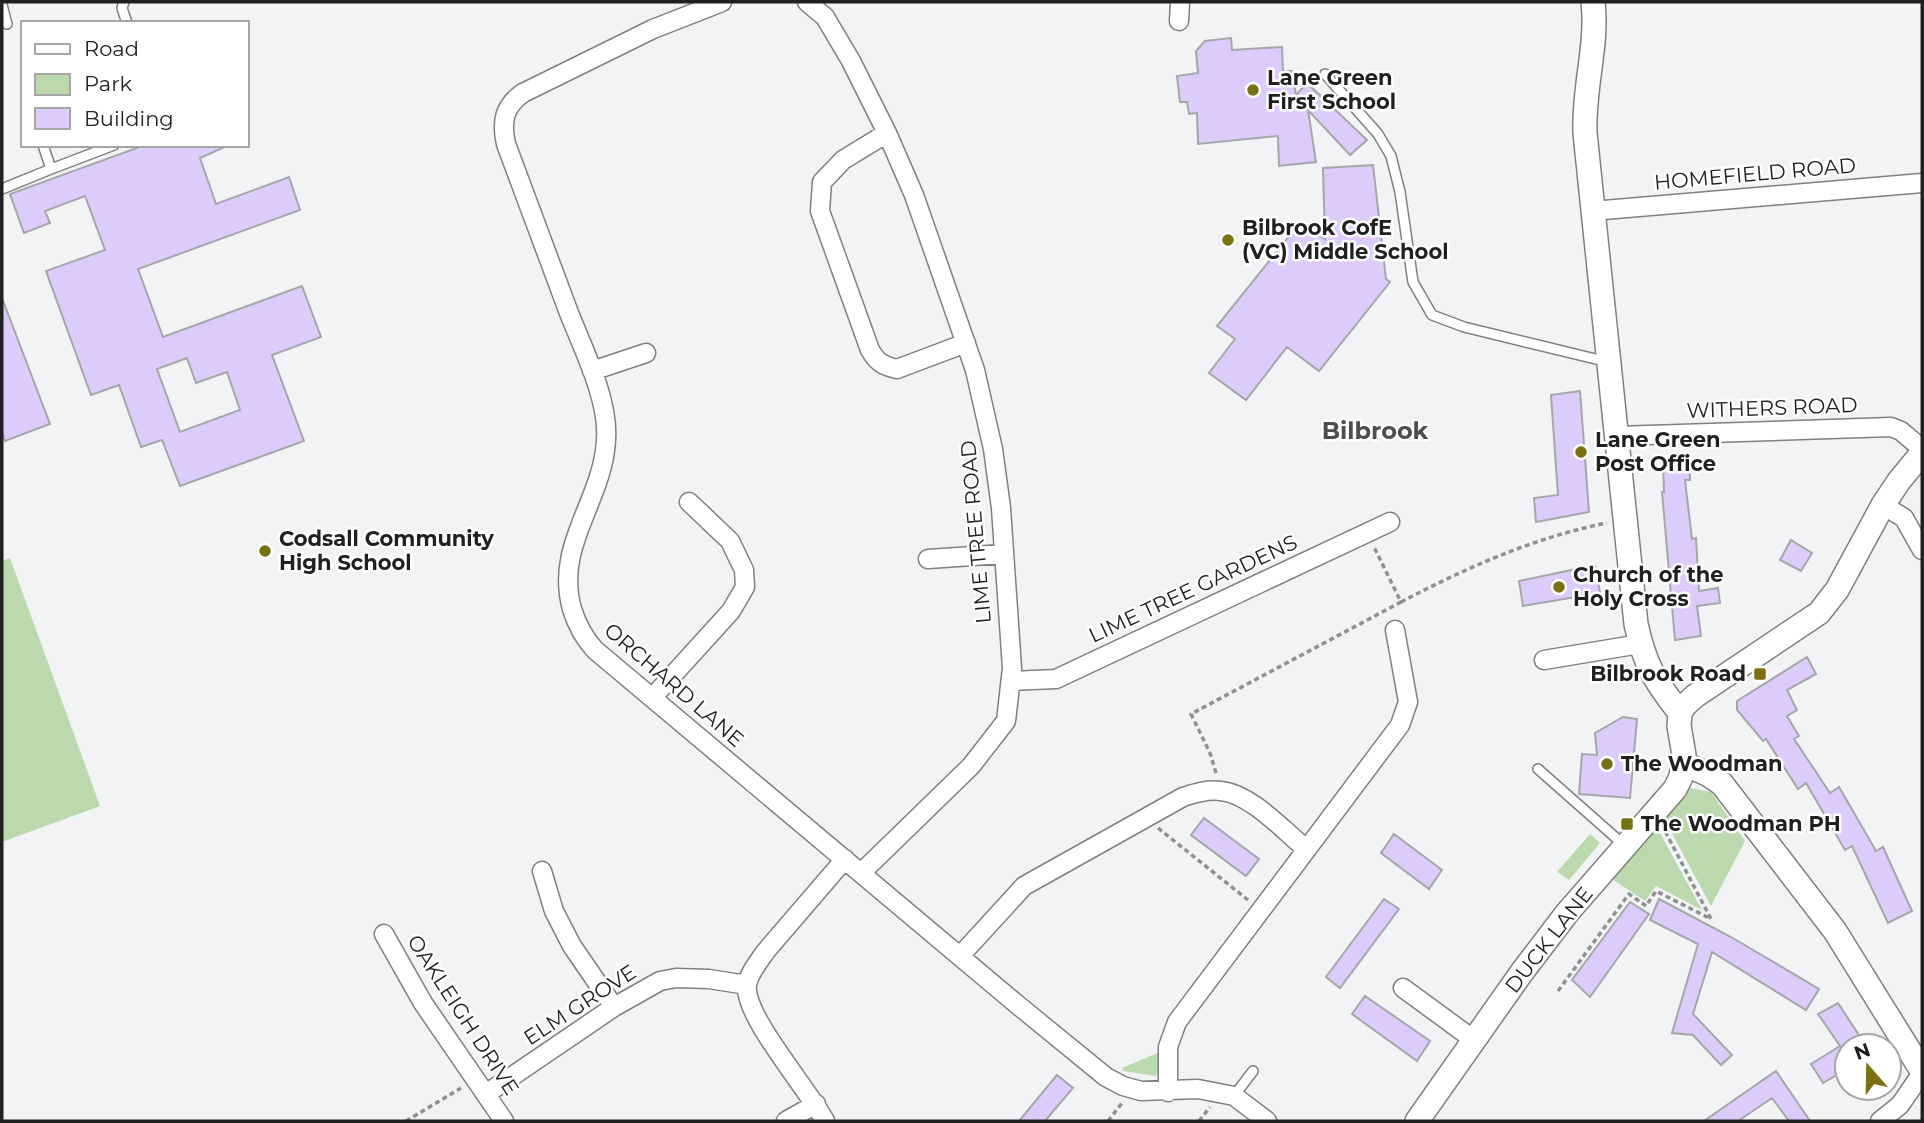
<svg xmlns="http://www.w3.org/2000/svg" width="1924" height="1123" viewBox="0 0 1924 1123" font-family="Montserrat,sans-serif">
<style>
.green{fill:#bbd9ac}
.building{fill:#dcccfb;stroke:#a6a6a8;stroke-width:2;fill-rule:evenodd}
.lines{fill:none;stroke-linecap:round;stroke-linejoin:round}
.service-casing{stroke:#7e8081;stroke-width:12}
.minor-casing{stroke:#7e8081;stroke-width:21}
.tertiary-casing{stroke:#7e8081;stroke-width:26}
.path{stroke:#8f9092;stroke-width:3.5;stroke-dasharray:5 3.5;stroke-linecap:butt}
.service{stroke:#fff;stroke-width:9}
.minor{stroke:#fff;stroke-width:18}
.tertiary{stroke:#fff;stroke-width:23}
.poi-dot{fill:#79700f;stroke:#fff;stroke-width:2.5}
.labels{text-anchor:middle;stroke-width:5;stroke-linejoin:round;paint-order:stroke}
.poi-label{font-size:21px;font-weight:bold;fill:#202021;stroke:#fff;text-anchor:start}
.street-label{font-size:21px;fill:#202021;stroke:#fff}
.quarter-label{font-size:24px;font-weight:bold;fill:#4b4d4e;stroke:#fff}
</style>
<rect width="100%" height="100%" fill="#f1f3f5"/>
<path class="green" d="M 10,558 L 100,806 L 2,842 L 2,561 Z
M 1685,787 L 1711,792 L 1745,841 L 1711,906 L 1662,815 Z
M 1653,820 L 1702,910 L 1656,886 L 1645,901 L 1609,877 Z
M 1590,834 L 1600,843 L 1569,880 L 1557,872 Z
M 1160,1052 L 1159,1070 L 1156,1076 L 1123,1071 L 1122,1068 Z"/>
<path class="building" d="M 1231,38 L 1232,50 L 1282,47 L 1283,71 L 1292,71 L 1296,95 L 1307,83 L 1367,140 L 1350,155 L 1308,110 L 1316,162 L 1279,166 L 1278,136 L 1198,144 L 1197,113 L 1189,114 L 1187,102 L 1180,102 L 1177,76 L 1198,73 L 1196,51 L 1205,41 Z
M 145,145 L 229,145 L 200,158 L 216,204 L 289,177 L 300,210 L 138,269 L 163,337 L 302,286 L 321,337 L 272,355 L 304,441 L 180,486 L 162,440 L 141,447 L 119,385 L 91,395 L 46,271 L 105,250 L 85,196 L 45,211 L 50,223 L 24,233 L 10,194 ZM 187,358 L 196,383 L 227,372 L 240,410 L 180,432 L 157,369 Z
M 1373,165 L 1386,279 L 1390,282 L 1319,371 L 1287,347 L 1246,400 L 1209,373 L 1235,339 L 1217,326 L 1299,224 L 1325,239 L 1323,168 Z
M 2,298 L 50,424 L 5,441 L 2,433 Z
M 1580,391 L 1589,512 L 1536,522 L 1534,498 L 1558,495 L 1551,395 Z
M 1689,460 L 1690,480 L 1685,480 L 1692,539 L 1696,538 L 1699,591 L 1718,588 L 1720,603 L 1697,606 L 1701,636 L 1675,640 L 1662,492 L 1664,492 L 1663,462 Z
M 1791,540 L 1812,553 L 1801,571 L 1780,560 Z
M 1595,565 L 1600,593 L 1523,606 L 1519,581 Z
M 1807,657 L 1816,674 L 1787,690 L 1797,710 L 1787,716 L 1799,736 L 1794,739 L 1830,793 L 1839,787 L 1876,851 L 1883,847 L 1912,911 L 1888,923 L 1852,846 L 1845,850 L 1806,783 L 1798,789 L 1766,739 L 1763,741 L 1737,710 L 1737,701 Z
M 1623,717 L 1637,719 L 1630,798 L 1579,794 L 1582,754 L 1597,755 L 1595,733 Z
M 1204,818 L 1259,859 L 1246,876 L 1191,835 Z
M 1394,834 L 1442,870 L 1429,889 L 1381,853 Z
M 1384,899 L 1399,909 L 1340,988 L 1326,977 Z
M 1659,899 L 1731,937 L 1819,989 L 1806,1010 L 1712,952 L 1693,1014 L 1732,1055 L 1721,1065 L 1693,1035 L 1672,1033 L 1698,944 L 1650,920 Z
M 1630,902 L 1649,914 L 1590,997 L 1572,980 Z
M 1365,996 L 1430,1041 L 1417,1061 L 1352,1014 Z
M 1838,1003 L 1866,1046 L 1847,1046 L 1847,1069 L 1823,1083 L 1811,1064 L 1840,1046 L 1818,1014 Z
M 1776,1071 L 1810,1121 L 1789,1121 L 1772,1098 L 1738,1121 L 1704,1121 Z
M 1057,1075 L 1073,1088 L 1045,1121 L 1019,1121 Z"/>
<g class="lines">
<defs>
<path id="service" d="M 124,2 L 122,8 L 127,23
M 2,5 L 7,24
M 1325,74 L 1378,134 L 1391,156 L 1400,192 L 1413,282 L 1432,315 L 1464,327 L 1608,362
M 51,169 L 114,145
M 2,189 L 51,169 L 43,145
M 1538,769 L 1624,845
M 1234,1096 L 1253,1071"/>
<path id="minor" d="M 722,2 L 653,29 L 523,93 C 504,106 501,122 506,144 C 527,200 548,257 569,313 C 584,351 609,400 606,440 C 603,501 554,545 572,609 C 577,625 584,638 595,650 L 1019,1006 L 1106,1077 L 1123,1086 L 1141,1091 L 1198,1089 L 1234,1096 L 1267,1121
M 807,2 L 825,17 L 851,61 L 887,133 L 914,195 L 975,370 L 993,449 L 1001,508 L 1012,668 L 1006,721 L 971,766 L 862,872
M 1179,21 L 1180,2
M 887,133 L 843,160 L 822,182 L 820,211 L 870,350 C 877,362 883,366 897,369 L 966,343
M 1592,211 L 1922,183
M 592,371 L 646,353
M 1617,436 L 1891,427 L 1901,431 L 1922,449
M 1883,505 L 1904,518 L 1922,550
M 928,559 L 1003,554
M 1544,660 L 1640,644
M 1011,681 L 1056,679 L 1390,522
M 652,698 L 731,611 L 745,587 L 744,570 L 730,541 L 689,502
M 542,871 L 554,911 L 572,946 L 614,1007
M 384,934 L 423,1003 L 504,1121
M 960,956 L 1024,886 L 1183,797 C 1195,793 1208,789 1221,791 C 1251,794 1283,830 1306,849
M 1403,988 L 1474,1040
M 1168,1092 L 1168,1047 L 1177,1022 L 1400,725 L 1408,702 L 1395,630
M 486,1094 L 614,1007 L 660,981 L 676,978 L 709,979 L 747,985
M 786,1121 L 816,1104
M 825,1121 C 808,1089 743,1015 747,985 C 749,973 759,961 766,951 L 845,859
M 1880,1121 L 1900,1105 L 1922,1073"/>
<path id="tertiary" d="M 1680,713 L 1684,706 L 1695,696 L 1819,613 L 1837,590 L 1883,505 L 1899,481 L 1922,453
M 1683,763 L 1709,775 L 1722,784 L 1835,931 L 1922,1071
M 1417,1121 L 1522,972 L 1567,913 L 1675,789 L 1681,777 L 1684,755 L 1679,726 L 1680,713 C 1655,681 1645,666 1636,624 L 1585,133 C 1583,89 1598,45 1593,2"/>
</defs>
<use href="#service" class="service-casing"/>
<use href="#minor" class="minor-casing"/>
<use href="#tertiary" class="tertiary-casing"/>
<path class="path" d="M 1401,602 C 1466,568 1535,537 1607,523
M 1216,773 L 1210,753 L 1191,714 L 1401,602 L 1374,547
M 1158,828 L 1248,900
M 1558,991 L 1629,894 L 1646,906 L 1656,891 L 1711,919 L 1665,831
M 406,1121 L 461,1088
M 1108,1121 L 1122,1103
M 1199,1121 L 1210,1107"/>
<use href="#service" class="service"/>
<use href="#minor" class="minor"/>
<use href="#tertiary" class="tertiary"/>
</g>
<g class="poi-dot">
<circle cx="1253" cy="90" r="7"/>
<circle cx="1228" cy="240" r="7"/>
<circle cx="1581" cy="452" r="7"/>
<circle cx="265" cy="551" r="7"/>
<circle cx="1559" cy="587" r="7"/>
<rect x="1753" y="667" width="14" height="14" rx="3.5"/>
<circle cx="1607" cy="764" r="7"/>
<rect x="1620" y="817" width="14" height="14" rx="3.5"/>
</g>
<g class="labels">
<g class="poi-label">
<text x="1267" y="85">Lane Green<tspan x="1267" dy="24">First School</tspan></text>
<text x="1242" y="235">Bilbrook CofE<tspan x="1242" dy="24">(VC) Middle School</tspan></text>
<text x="1595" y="447">Lane Green<tspan x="1595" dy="24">Post Office</tspan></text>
<text x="279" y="546">Codsall Community<tspan x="279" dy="24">High School</tspan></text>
<text x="1573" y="582">Church of the<tspan x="1573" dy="24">Holy Cross</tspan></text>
<text x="1746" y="681" text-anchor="end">Bilbrook Road</text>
<text x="1621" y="771">The Woodman</text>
<text x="1641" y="831">The Woodman PH</text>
</g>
<g class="street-label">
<text transform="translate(1755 174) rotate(-5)" y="7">HOMEFIELD ROAD</text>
<text transform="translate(1772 408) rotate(-2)" y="7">WITHERS ROAD</text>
<text transform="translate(976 532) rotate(-95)" y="7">LIME TREE ROAD</text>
<text transform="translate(1193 589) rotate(-25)" y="7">LIME TREE GARDENS</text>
<text transform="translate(674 685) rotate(41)" y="7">ORCHARD LANE</text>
<text transform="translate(1549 940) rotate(-52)" y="7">DUCK LANE</text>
<text transform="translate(580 1005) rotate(-33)" y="7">ELM GROVE</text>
<text transform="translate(463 1015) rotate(57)" y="7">OAKLEIGH DRIVE</text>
</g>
<g class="quarter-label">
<text x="1375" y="439">Bilbrook</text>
</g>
</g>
<rect width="1924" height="1123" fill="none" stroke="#202021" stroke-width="7"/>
<rect x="21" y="21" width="228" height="126" fill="#ffffff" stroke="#a6a6a6" stroke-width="2"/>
<rect x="35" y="44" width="35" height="10" fill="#ffffff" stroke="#a6a6a6" stroke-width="2"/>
<text x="84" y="56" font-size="21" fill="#202021">Road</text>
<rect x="35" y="74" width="35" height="21" fill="#bbd9ac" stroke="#a6a6a6" stroke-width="2"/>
<text x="84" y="91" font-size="21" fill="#202021">Park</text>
<rect x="35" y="108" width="35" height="21" fill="#dcccfb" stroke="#a6a6a6" stroke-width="2"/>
<text x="84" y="126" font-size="21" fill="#202021">Building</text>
<g transform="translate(1868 1067) rotate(340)"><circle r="33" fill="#ffffff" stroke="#a6a6a6" stroke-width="2"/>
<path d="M0-5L12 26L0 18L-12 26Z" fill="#79700f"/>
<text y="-10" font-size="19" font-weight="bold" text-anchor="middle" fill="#202021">N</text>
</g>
</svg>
